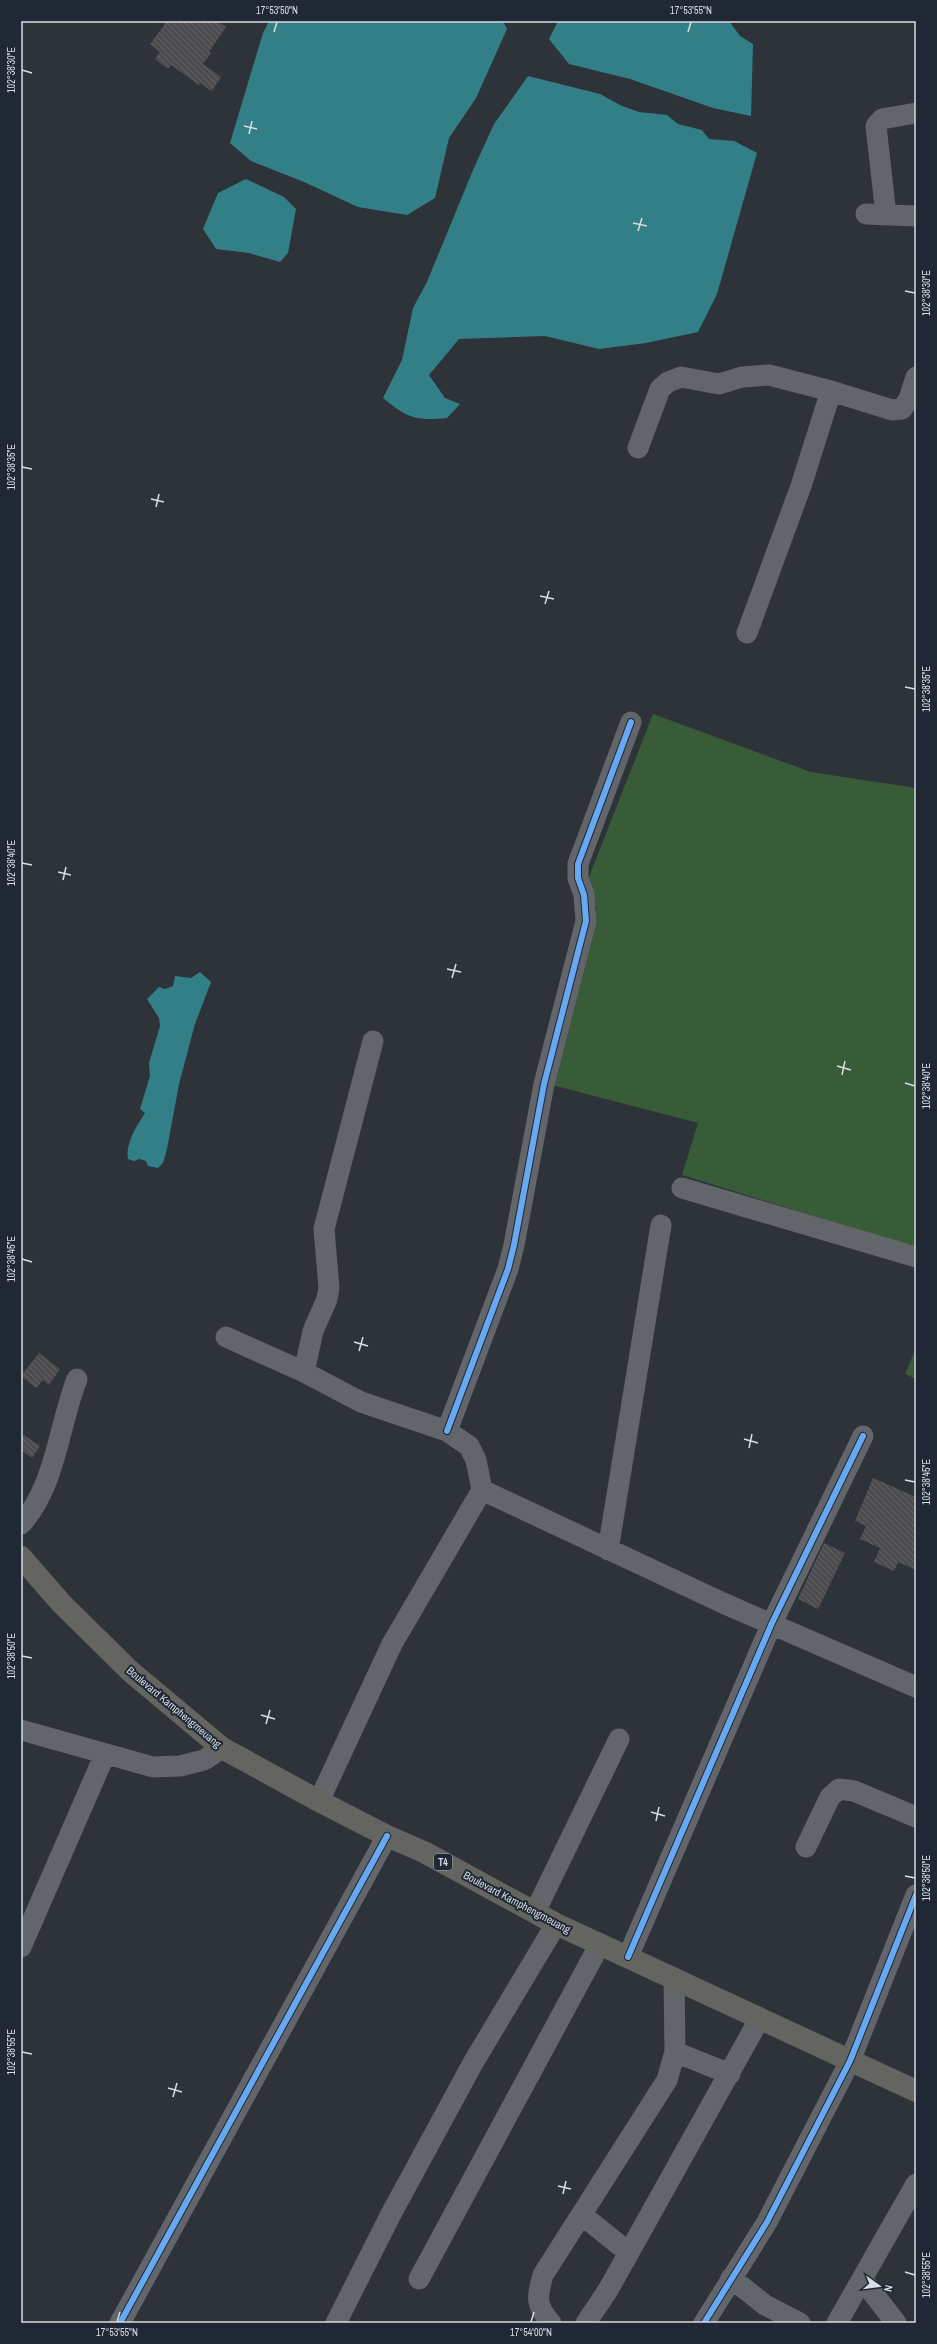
<svg xmlns="http://www.w3.org/2000/svg" width="937" height="2344" viewBox="0 0 937 2344" font-family="'Archivo Narrow',sans-serif">
<style>
.park{fill:#385b38}
.water{fill:#337f87}
.building{fill:url(#building-back-hatch)}
.lines{fill:none;stroke-linecap:round;stroke-linejoin:round}
.minor{stroke:#62656a;stroke-width:21}
.major{stroke:#646460;stroke-width:22}
.cycleway-casing{stroke:#1f2834;stroke-width:8}
.cycleway{stroke:#66a8f1;stroke-width:6}
.ticks{fill:none;stroke:#d7dde5;stroke-width:1.5}
.labels{text-anchor:middle;stroke-width:4;stroke-linejoin:round;paint-order:stroke}
.shield{fill:#1f2834;stroke:#a0a7b0;stroke-width:1}
.shield-label{font-size:10px;font-weight:bold;fill:#d7dde5}
.street-label{font-size:11px;fill:#d7dde5;stroke:#1f2834}
.neatline{fill:none;stroke:#d7dde5;stroke-width:1.5}
.ticks-label{font-size:10px;text-anchor:middle;fill:#d7dde5}
</style>
<defs>
<pattern id="building-back-hatch" width="6" height="6" patternUnits="userSpaceOnUse"><rect width="6" height="6" fill="#4c4c4e"/><path d="M-1 5l2 2M0 0l6 6M5-1l2 2" fill="none" stroke="#656567"/></pattern>
</defs>
<rect width="100%" height="100%" fill="#2e3339"/>
<path class="park" d="M 653,714 L 811,772 L 916,788 L 916,1248 L 682,1175 L 698,1123 L 552,1085 L 597,908 L 585,887 Z
M 916,1348 L 916,1379 L 905,1374 Z"/>
<path class="water" d="M 269,21 L 503,21 L 507,29 L 476,98 L 449,138 L 435,198 L 407,215 L 358,207 L 304,182 L 251,161 L 230,143 L 263,33 Z
M 558,21 L 729,21 L 740,36 L 753,44 L 751,116 L 713,108 L 630,79 L 569,64 L 549,39 Z
M 528,76 L 600,94 L 622,106 L 639,112 L 667,115 L 678,124 L 702,130 L 709,139 L 734,141 L 757,153 L 717,294 L 698,332 L 646,343 L 599,349 L 545,336 L 459,339 L 429,375 L 445,398 L 460,404 L 447,418 C 416,421 407,418 383,398 L 402,360 L 413,308 L 427,282 L 473,170 L 494,124 Z
M 246,179 L 284,197 L 296,209 L 288,253 L 280,262 L 249,253 L 216,249 L 203,229 L 218,193 Z
M 200,972 L 211,982 L 195,1024 L 179,1084 L 167,1149 L 163,1163 L 158,1168 L 148,1166 L 146,1161 L 139,1159 L 134,1161 L 128,1159 C 125,1143 137,1126 145,1113 L 140,1109 L 150,1076 L 149,1063 L 160,1026 L 159,1018 L 147,999 L 159,987 L 165,989 L 173,986 L 175,976 L 191,978 Z"/>
<path class="building" d="M 167,21 L 217,21 L 226,27 L 209,52 L 211,53 L 203,64 L 221,77 L 212,91 L 200,83 L 199,85 L 171,65 L 168,69 L 155,59 L 160,52 L 150,44 Z
M 39,1353 L 60,1369 L 49,1385 L 43,1380 L 36,1388 L 21,1376 Z
M 21,1433 L 40,1446 L 32,1458 L 21,1450 Z
M 873,1478 L 916,1497 L 916,1570 L 898,1562 L 894,1571 L 874,1562 L 880,1548 L 860,1539 L 866,1526 L 855,1521 Z
M 824,1543 L 845,1553 L 818,1609 L 798,1599 Z"/>
<g class="lines">
<path class="minor" d="M 866,214 L 916,216
M 886,215 L 876,126 L 882,119 L 916,113
M 638,448 L 660,389 L 668,382 L 681,377 L 719,384 L 742,377 L 769,375 L 831,391 L 892,410 L 902,409 L 909,399 L 916,377
M 747,633 L 801,486 L 831,391
M 682,1188 L 916,1257
M 226,1337 L 304,1372 L 361,1402 L 447,1431 L 469,1446 L 476,1460 L 482,1490 L 392,1644 L 319,1801
M 304,1372 L 313,1331 L 327,1299 L 329,1288 L 324,1229 L 373,1041
M 447,1431 L 508,1269 L 514,1245 L 544,1084 L 586,921 L 584,895 L 578,878 L 578,864 L 631,722
M 482,1490 L 723,1603 L 916,1687
M 21,1524 C 55,1488 59,1425 77,1379
M 608,1550 L 661,1225
M 21,1730 L 153,1767 L 180,1766 L 204,1760 L 222,1748
M 806,1847 L 830,1797 L 839,1789 L 854,1791 L 916,1817
M 535,1912 L 619,1739
M 21,1947 L 105,1754
M 628,1957 L 772,1623 L 863,1436
M 675,2052 L 730,2074
M 582,2215 L 628,2252
M 731,2278 L 765,2305 L 800,2323
M 419,2279 L 600,1944
M 862,2279 L 896,2323
M 120,2323 L 387,1836
M 336,2323 L 391,2214 L 473,2063 L 556,1924
M 551,2323 C 535,2305 537,2297 543,2275 L 667,2080 L 675,2052 L 674,1978
M 586,2323 L 608,2290 L 760,2018
M 704,2323 L 767,2222 L 850,2061 L 916,1895
M 837,2323 L 916,2184"/>
<path class="major" d="M 21,1557 L 61,1603 L 130,1671 L 222,1748 L 319,1801 L 387,1836 L 424,1852 L 556,1924 L 916,2091"/>
<defs>
<path id="cycleway" d="M 447,1431 L 508,1269 L 514,1245 L 544,1084 L 586,921 L 584,895 L 578,878 L 578,864 L 631,722
M 628,1957 L 772,1623 L 863,1436
M 120,2323 L 387,1836
M 704,2323 L 767,2222 L 850,2061 L 916,1895"/>
</defs>
<use href="#cycleway" class="cycleway-casing"/>
<use href="#cycleway" class="cycleway"/>
</g>
<path class="ticks" d="M 274,32 L 277,22M 688,32 L 691,22M 22,70 L 32,73M 244,126 L 257,129M 249,134 L 252,121M 633,223 L 647,226M 638,231 L 642,218M 905,291 L 915,293M 22,467 L 32,469M 151,499 L 164,502M 156,507 L 159,494M 540,596 L 554,599M 545,604 L 549,591M 905,687 L 915,689M 22,863 L 32,865M 58,872 L 71,875M 63,880 L 66,867M 447,969 L 461,972M 452,978 L 456,964M 837,1066 L 851,1070M 842,1075 L 845,1061M 905,1083 L 915,1086M 22,1259 L 32,1262M 354,1342 L 368,1346M 359,1351 L 363,1337M 744,1439 L 758,1443M 749,1448 L 752,1434M 905,1480 L 915,1482M 22,1656 L 32,1658M 261,1715 L 275,1719M 266,1724 L 270,1710M 651,1812 L 665,1816M 656,1821 L 659,1807M 905,1876 L 915,1878M 22,2052 L 32,2054M 168,2088 L 182,2092M 173,2097 L 177,2083M 558,2186 L 571,2189M 563,2194 L 566,2181M 905,2272 L 915,2275M 117,2322 L 120,2312M 531,2322 L 534,2312"/>
<g class="labels">
<rect class="shield" x="434" y="1854" width="18" height="16" rx="3"/>
<g class="shield-label">
<text x="443" y="1866">T4</text>
</g>
<g class="street-label">
<text transform="translate(174 1707) rotate(40)" y="4">Boulevard Kamphengmeuang</text>
<text transform="translate(517 1902) rotate(28)" y="4">Boulevard Kamphengmeuang</text>
</g>
</g>
<rect width="937" height="2344" fill="none" stroke="#1f2834" stroke-width="44"/>
<g transform="translate(879 2286) rotate(104)" stroke="#1f2834" stroke-width="3" paint-order="stroke">
<path d="M0-3L7 15L0 10L-7 15Z" fill="#d7dde5"/>
<text y="-6" font-size="11" font-weight="bold" text-anchor="middle" fill="#d7dde5">N</text>
</g>
<rect x="22" y="22" width="893" height="2300" class="neatline"/>
<g class="ticks-label">
<text x="277" y="14">17°53'50"N</text>
<text x="691" y="14">17°53'55"N</text>
<text transform="translate(11 70) rotate(-90)" y="4">102°38'30"E</text>
<text transform="translate(926 293) rotate(-90)" y="4">102°38'30"E</text>
<text transform="translate(11 467) rotate(-90)" y="4">102°38'35"E</text>
<text transform="translate(926 689) rotate(-90)" y="4">102°38'35"E</text>
<text transform="translate(11 863) rotate(-90)" y="4">102°38'40"E</text>
<text transform="translate(926 1086) rotate(-90)" y="4">102°38'40"E</text>
<text transform="translate(11 1259) rotate(-90)" y="4">102°38'45"E</text>
<text transform="translate(926 1482) rotate(-90)" y="4">102°38'45"E</text>
<text transform="translate(11 1656) rotate(-90)" y="4">102°38'50"E</text>
<text transform="translate(926 1878) rotate(-90)" y="4">102°38'50"E</text>
<text transform="translate(11 2052) rotate(-90)" y="4">102°38'55"E</text>
<text transform="translate(926 2275) rotate(-90)" y="4">102°38'55"E</text>
<text x="117" y="2336">17°53'55"N</text>
<text x="531" y="2336">17°54'00"N</text>
</g>
</svg>
